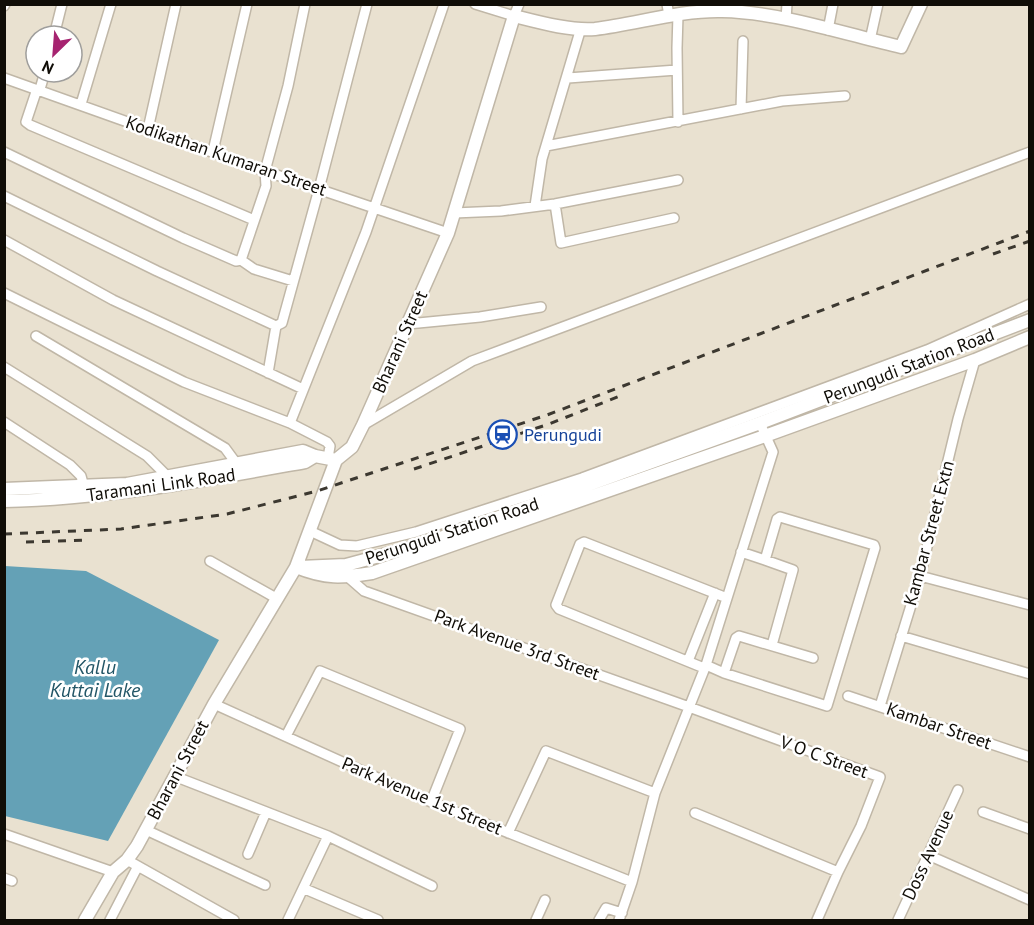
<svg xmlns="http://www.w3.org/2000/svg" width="1034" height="925" viewBox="0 0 1034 925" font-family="'PT Sans',sans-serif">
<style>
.water{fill:#64a1b6}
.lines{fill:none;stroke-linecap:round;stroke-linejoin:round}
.minor-casing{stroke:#c0b7a7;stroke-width:12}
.tertiary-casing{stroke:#c0b7a7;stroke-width:15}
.minor{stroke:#fff;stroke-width:9}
.tertiary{stroke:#fff;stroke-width:12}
.rail{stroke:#3c3830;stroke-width:3;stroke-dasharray:8 8;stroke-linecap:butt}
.labels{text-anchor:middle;stroke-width:5;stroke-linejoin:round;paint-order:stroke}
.street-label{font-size:18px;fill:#100d07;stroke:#fff}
.transit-label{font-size:18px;fill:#164399;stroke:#fff;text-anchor:start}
.water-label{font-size:20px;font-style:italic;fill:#235667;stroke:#fff}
</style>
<rect width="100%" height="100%" fill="#e9e1d0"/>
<path class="water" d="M 5,566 L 86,571 L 219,640 L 108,841 L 5,816 Z"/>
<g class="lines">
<defs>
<path id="minor" d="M 475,4 L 514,16 L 519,4
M 667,4 L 669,16
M 4,6 L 5,4
M 786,19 L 787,4
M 828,30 L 833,4
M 54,36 L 62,4
M 870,40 L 878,4
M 4,78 L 265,171 L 448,233
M 568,78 L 677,70
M 37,89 L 26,122 L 30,125 L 254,220
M 40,89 L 45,72
M 81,104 L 111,4
M 741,109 L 743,41
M 678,122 L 677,48 L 678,15
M 148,129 L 176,4
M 546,146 L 782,101 L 845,96
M 213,151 L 247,4
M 4,152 L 183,238 L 236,261 L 241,260 L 266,186 L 265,171 L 288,86 L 305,4
M 4,196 L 157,271 L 276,326 L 282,323 L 319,189 L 367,4
M 555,204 L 561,243 L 674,218
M 535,206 L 542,159 L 581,28
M 454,213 L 501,211 L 555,204 L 678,180
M 4,240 L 113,300 L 303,389
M 241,260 L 254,269 L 293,281
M 4,293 L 184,382 L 290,423 L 327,442 L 330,446 L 328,458
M 408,324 L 480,317 L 541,307
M 36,336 L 225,448 L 236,463
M 4,367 L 147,456 L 168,477
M 268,373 L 276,326
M 4,422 L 70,465 L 81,476 L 84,487
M 290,423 L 366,232 L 444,4
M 363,425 L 472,361 L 1030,152
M 310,531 L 340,545 L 357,546 L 416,532 L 582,478 L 927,350 L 1030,304
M 765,560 L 793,570 L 772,645
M 210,561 L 276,598
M 920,576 L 1030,605
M 348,577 L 364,591 L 689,707 L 880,777 L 861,826 L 838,872 L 817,920
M 901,636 L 1030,674
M 688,661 L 715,593
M 706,665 L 724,673 L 827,706 L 875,548 L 874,545 L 780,517 L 777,519 L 765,560 L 741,552
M 704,668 L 559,609 L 556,605 L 580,544 L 584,542 L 727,598
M 724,673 L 736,638 L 739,636 L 813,658
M 848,696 L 1030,757
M 214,704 L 431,802 L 632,882
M 880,706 L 920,576 L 958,419 L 975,360
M 286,736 L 320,671 L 460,729 L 431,802
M 174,776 L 328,836 L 432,886
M 983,812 L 1030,829
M 695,813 L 838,872
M 146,830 L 265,885
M 508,833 L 546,751 L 655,793
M 4,834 L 113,872
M 248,854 L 266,812
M 928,855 L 1030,900
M 127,860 L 234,920
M 4,878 L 12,881
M 305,889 L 378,920
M 110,920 L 138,866
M 288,920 L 328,836
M 536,920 L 545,900
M 599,920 L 606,908 L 622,913
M 619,920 L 632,882 L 655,793 L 706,665 L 773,452 L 760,423
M 898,920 L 958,790"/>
<path id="tertiary" d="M 4,489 L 127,484 L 303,451 L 315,456 L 336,460
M 4,501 C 106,499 205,480 305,462 L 315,456
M 296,567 C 326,579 341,578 372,573 L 765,436 L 975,360 L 1030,337
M 300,567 L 346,565 L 424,544 L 760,423 L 1030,320
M 85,920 L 113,872 L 127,860 L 137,846 L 214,704 L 296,567 L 336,460 L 352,447 L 363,425 L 448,233 L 514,16 C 538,22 570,31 595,29 C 637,24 679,10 722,11 C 779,12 845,34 901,47 L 921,4"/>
</defs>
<use href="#minor" class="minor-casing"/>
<use href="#tertiary" class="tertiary-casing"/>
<use href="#minor" class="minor"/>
<use href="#tertiary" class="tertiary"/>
<path class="rail" d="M 993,254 L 1030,241
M 414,469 L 549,424 L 620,396
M 4,534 L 121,529 L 227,514 L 317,491 L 547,415 L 1030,231
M 26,542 L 86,540"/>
</g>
<defs>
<symbol id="station-ring" viewBox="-11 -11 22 22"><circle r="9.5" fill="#fff" stroke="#1a4fb4" stroke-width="1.5"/><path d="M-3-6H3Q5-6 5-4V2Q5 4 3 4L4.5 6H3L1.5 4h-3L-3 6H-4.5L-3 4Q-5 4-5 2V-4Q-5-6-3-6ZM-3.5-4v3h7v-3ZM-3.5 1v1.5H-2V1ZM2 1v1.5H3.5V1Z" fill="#1a4fb4"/></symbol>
</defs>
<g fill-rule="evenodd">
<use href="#station-ring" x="486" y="418" width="33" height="33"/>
</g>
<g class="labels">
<g class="street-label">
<text transform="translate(226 156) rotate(19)" y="6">Kodikathan Kumaran Street</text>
<text transform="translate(400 342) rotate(-66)" y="6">Bharani Street</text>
<text transform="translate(909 366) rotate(-21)" y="6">Perungudi Station Road</text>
<text transform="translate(161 485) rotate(-8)" y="6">Taramani Link Road</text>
<text transform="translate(452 531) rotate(-18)" y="6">Perungudi Station Road</text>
<text transform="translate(929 533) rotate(-75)" y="6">Kambar Street Extn</text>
<text transform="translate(517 645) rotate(20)" y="6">Park Avenue 3rd Street</text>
<text transform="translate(939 726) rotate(19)" y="6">Kambar Street</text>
<text transform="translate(824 757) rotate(20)" y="6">V O C Street</text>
<text transform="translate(178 770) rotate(-62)" y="6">Bharani Street</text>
<text transform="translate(422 796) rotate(23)" y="6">Park Avenue 1st Street</text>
<text transform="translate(928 855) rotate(-65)" y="6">Doss Avenue</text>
</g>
<g class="transit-label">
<text x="524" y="441">Perungudi</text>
</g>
<g class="water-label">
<text x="95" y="674">Kallu<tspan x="95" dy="23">Kuttai Lake</tspan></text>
</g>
</g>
<rect width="1034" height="925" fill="none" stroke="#100d07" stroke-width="12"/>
<g transform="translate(54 54) rotate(205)"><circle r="28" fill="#ffffff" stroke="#9f9e9c" stroke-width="1.5"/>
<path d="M0-4.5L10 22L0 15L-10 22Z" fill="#a62370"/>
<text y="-9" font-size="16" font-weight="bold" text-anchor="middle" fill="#100d07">N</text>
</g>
</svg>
